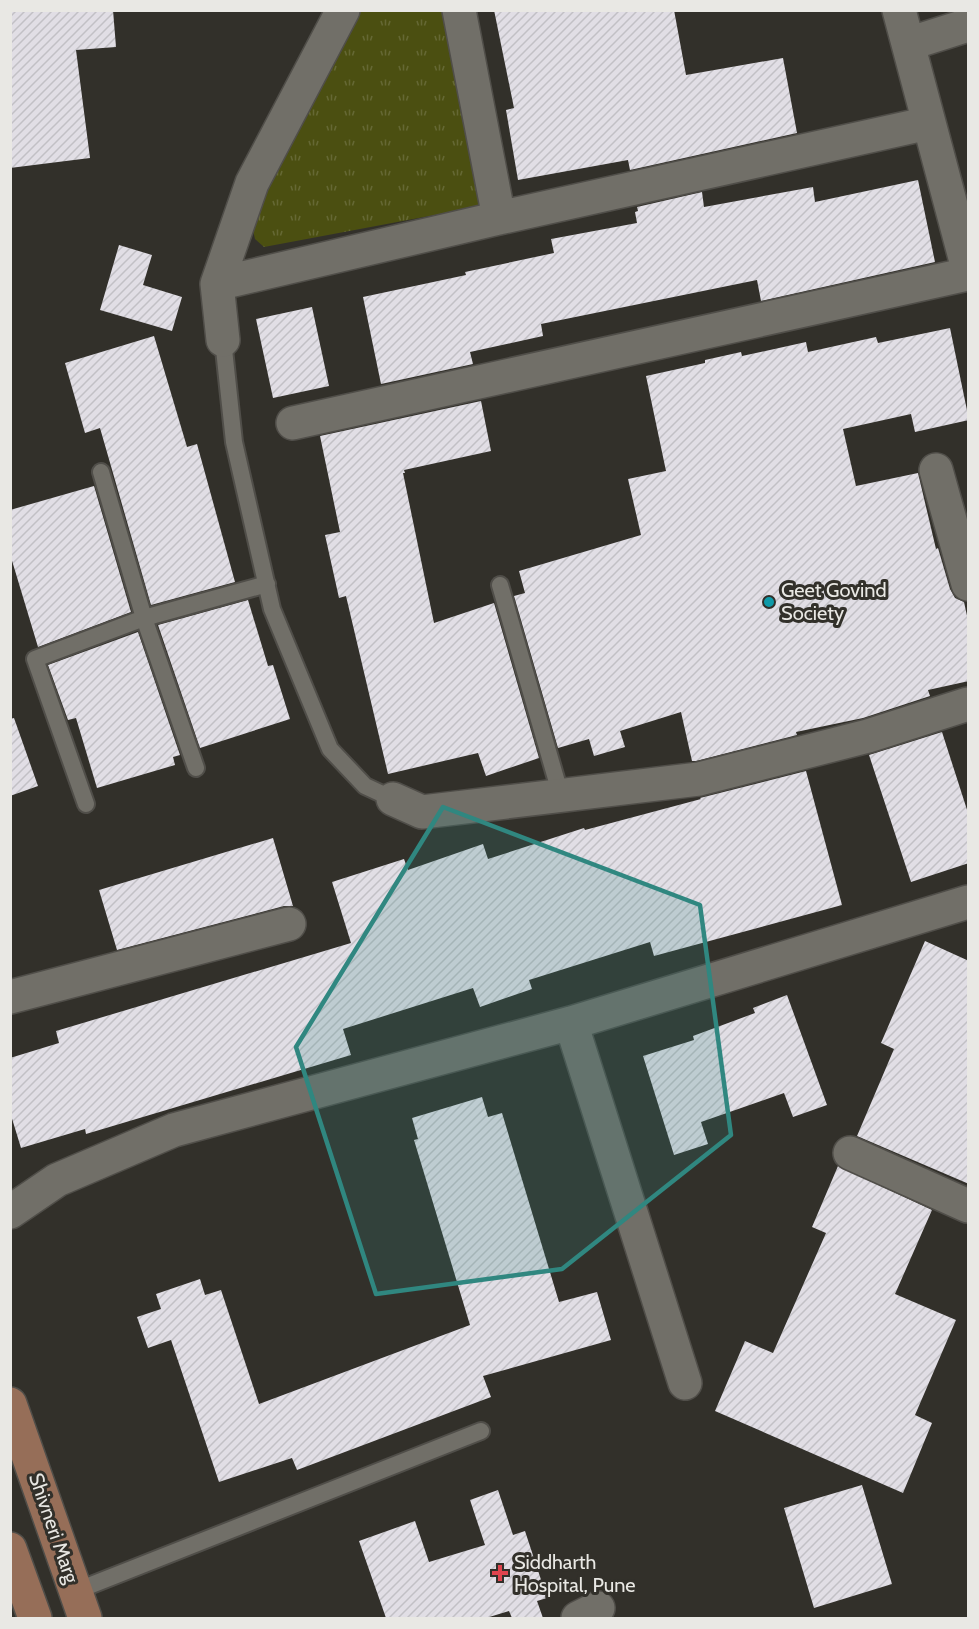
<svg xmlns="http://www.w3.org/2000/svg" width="979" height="1629" viewBox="0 0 979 1629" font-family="Cabin,sans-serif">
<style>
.grass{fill:url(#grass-tufts)}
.building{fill:url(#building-hatch)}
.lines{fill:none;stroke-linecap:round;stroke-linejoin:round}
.service-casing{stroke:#504e49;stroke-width:20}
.minor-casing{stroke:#504e49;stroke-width:36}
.secondary-casing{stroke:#504e49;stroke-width:36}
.service{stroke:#716f68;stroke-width:16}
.minor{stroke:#716f68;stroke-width:33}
.secondary{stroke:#966e58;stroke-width:33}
.marked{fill:#308780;fill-opacity:0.2;stroke:#308780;stroke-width:4.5;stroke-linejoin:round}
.culture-dot{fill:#0f9aa8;stroke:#32302a;stroke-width:2}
.health-dot{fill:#e0444e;stroke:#32302a;stroke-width:2}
.labels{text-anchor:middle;stroke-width:6;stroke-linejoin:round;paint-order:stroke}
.poi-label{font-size:20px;fill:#e9e8e4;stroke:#32302a;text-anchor:start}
.street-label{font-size:20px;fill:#e9e8e4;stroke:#32302a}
</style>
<defs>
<pattern id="grass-tufts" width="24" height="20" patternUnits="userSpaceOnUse" patternTransform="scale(1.5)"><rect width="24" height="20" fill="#4b4f11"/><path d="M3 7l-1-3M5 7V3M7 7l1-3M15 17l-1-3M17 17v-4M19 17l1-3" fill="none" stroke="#656834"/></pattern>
<pattern id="building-hatch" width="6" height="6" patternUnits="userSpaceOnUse" patternTransform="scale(1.5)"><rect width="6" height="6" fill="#e1dee5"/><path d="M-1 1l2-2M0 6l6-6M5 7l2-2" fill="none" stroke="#c2c0c5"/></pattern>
</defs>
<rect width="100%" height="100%" fill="#32302a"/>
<path class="grass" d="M 357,11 L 449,11 L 488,205 L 264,247 L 255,239 L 252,226 L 302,110 Z"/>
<path class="building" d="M 10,10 L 113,10 L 116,47 L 76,50 L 90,158 L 10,168 Z
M 494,10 L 674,10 L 686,75 L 783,58 L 797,133 L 630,170 L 628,160 L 518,180 L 506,110 L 514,108 Z
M 918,180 L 935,262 L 761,301 L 757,280 L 541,324 L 543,336 L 470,352 L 473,364 L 381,384 L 363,297 L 466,275 L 465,272 L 554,253 L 551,239 L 637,223 L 635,212 L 638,211 L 637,207 L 702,192 L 704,207 L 813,187 L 815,202 Z
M 119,245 L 152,255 L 143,285 L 182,297 L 172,331 L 100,310 Z
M 312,307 L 329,386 L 273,398 L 256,319 Z
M 950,328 L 969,420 L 915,432 L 911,414 L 843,429 L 856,486 L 918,473 L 936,549 L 938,548 L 950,589 L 955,598 L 964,602 L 969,625 L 969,681 L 928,690 L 930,696 L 863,718 L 796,732 L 797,735 L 696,761 L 692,761 L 681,712 L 620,731 L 625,747 L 594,756 L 589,739 L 558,748 L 514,596 L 525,593 L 519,571 L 641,535 L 628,479 L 666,471 L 646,376 L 705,363 L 705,360 L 741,352 L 742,356 L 806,342 L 808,352 L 876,337 L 878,343 Z
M 154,336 L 187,447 L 197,444 L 235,582 L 151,605 L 100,428 L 85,433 L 65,363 Z
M 481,401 L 491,451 L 404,470 L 405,473 L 403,473 L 434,623 L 494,603 L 539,758 L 486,776 L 478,753 L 388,774 L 346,596 L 339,598 L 325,535 L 340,532 L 320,436 Z
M 94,486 L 131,612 L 38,647 L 10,554 L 10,510 Z
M 248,600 L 268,666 L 273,665 L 290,719 L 200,748 L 158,625 Z
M 138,632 L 180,755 L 173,757 L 175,765 L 97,788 L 76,718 L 68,720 L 48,665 Z
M 14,718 L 38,786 L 10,796 L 10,719 Z
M 942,732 L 969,816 L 969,863 L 911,882 L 869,755 Z
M 806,771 L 842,905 L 654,956 L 650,942 L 529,980 L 532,989 L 480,1007 L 473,988 L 343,1029 L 351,1055 L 86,1134 L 85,1129 L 21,1148 L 10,1112 L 10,1058 L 59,1043 L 56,1031 L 351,943 L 332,882 L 404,859 L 408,870 L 483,844 L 488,859 L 584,828 L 585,830 L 701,799 L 700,798 Z
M 273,838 L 293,906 L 284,906 L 117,950 L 99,890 Z
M 925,941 L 969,961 L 969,1184 L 857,1136 L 894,1049 L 881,1043 Z
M 787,995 L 827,1105 L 793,1117 L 784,1093 L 701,1122 L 708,1144 L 674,1155 L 643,1056 L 694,1040 L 693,1036 L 755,1013 L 753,1008 Z
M 482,1097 L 488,1117 L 502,1113 L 559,1302 L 597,1292 L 611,1340 L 483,1376 L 491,1397 L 297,1470 L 292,1458 L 219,1482 L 171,1340 L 148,1348 L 137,1317 L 161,1309 L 156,1294 L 200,1279 L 205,1295 L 221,1290 L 259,1404 L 470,1325 L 414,1140 L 418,1139 L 412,1118 Z
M 838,1166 L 932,1210 L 895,1294 L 956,1320 L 915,1415 L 932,1423 L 903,1493 L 715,1411 L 745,1341 L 773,1353 L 826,1233 L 812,1227 Z
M 862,1485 L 892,1584 L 814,1608 L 784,1508 Z
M 498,1490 L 513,1535 L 525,1531 L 547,1598 L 537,1601 L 543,1618 L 512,1618 L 509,1611 L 486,1618 L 386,1618 L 359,1541 L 415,1521 L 429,1562 L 485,1545 L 470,1500 Z"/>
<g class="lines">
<defs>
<path id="service" d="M 223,340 L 234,442 L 272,609 L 330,749 L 365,786 L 393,799
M 101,472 L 144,618 L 196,768
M 500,585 L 561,796
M 86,804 L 35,659 L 144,618 L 267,584
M 76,1591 L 481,1431"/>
<path id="minor" d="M 459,10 L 499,218
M 899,10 L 968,269
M 908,44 L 968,25
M 217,284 L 499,218 L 929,123
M 223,340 L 217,284 L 252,183 L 343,10
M 293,423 L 968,274
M 936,470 L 968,584
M 393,799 L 422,812 L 699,779 L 868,736 L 968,704
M 10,997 L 289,924
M 571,1023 L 685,1383
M 850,1153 L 968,1206
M 10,1212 L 57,1180 L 174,1130 L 571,1023 L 968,902
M 578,1618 L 598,1608"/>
<path id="secondary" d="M 10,1404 L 85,1618
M 10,1549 L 35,1618"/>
</defs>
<use href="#service" class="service-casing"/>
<use href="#minor" class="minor-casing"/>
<use href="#secondary" class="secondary-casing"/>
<use href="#service" class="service"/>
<use href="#minor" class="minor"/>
<use href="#secondary" class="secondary"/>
</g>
<path class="marked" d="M 443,807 L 700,905 L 731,1135 L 562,1269 L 376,1294 L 296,1047 Z"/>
<circle class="culture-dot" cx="769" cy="602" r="6"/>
<path class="health-dot" d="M497 1564h6v6h6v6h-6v6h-6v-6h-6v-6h6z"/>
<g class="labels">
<g class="poi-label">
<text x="781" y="597">Geet Govind<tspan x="781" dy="23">Society</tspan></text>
<text x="514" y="1569">Siddharth<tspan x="514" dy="23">Hospital, Pune</tspan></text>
</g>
<g class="street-label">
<text transform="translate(54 1528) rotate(71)" y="7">Shivneri Marg</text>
</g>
</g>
<rect width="979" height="1629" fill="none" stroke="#e9e8e4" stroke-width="24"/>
</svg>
